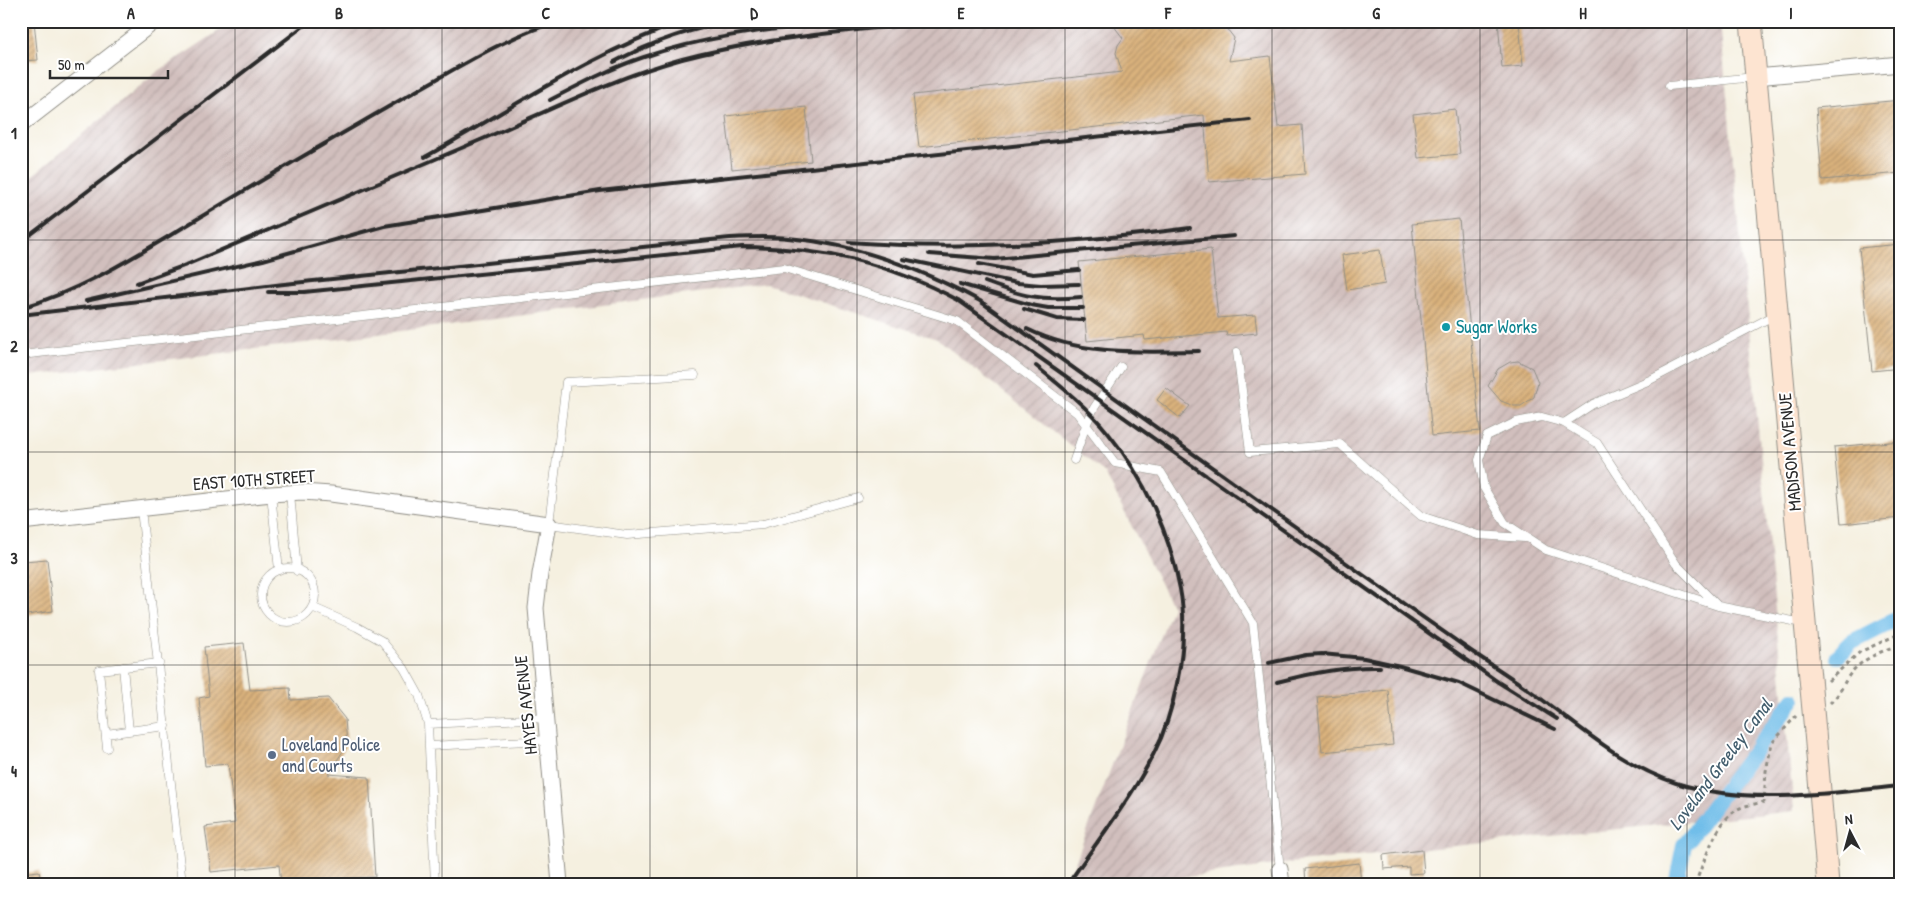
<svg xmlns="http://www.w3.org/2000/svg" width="1922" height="905" viewBox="0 0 1922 905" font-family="'Patrick Hand',sans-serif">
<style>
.industrial{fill:url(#industrial-furrows)}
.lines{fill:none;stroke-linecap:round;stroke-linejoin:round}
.canal{stroke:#6fbde9;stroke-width:16}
.building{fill:url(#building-hatch)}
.lane-casing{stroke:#908e86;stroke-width:9}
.street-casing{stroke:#908e86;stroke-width:17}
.secondary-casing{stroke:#908e86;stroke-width:23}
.path{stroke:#908e86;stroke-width:3;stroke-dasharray:4 4;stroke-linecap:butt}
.lane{stroke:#fff;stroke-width:8}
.street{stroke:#fff;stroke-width:15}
.secondary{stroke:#fde4d1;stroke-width:21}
.rail{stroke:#2b2b2b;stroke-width:4}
.secondary-bridge-casing{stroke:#908e86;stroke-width:23;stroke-linecap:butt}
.secondary-bridge{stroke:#fde4d1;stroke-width:21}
.grid{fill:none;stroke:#2b2b2b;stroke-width:1;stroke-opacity:0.55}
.culture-dot{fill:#0f9aa8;stroke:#fff;stroke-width:2}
.service-dot{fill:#5c6f8a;stroke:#fff;stroke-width:2}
.labels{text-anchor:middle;stroke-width:4;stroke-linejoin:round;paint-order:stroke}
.culture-label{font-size:18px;fill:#0d838f;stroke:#fff;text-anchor:start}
.street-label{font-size:18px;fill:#2b2b2b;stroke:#fff}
.service-label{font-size:18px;fill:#4e5e75;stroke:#fff;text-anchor:start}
.water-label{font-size:19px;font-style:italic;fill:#435e6e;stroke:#fff}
.neatline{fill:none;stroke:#2b2b2b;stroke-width:2}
.grid-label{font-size:16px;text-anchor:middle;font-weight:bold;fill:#2b2b2b}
</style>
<defs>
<pattern id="industrial-furrows" width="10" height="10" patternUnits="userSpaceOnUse" patternTransform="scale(1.25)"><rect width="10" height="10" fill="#d1bfbd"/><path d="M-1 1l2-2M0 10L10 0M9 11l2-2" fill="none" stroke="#b4a4a3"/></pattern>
<pattern id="building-hatch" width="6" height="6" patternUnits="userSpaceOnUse" patternTransform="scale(1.25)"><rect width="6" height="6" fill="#dab27d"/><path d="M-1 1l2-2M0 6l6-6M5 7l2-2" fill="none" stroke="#b19167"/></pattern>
</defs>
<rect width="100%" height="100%" fill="#fff"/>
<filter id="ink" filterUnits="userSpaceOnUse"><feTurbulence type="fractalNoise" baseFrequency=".02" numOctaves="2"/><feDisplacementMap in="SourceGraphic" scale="10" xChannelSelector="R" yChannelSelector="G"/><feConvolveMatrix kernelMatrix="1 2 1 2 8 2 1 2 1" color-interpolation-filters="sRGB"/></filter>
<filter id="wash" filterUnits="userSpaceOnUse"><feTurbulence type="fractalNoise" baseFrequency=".0096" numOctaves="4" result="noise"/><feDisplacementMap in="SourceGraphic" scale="20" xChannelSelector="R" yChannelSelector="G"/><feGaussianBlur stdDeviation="1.12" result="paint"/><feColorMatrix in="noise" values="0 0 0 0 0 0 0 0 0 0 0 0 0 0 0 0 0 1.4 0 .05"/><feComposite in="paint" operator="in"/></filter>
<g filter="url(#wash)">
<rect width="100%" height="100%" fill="#f5f0e0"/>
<path class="industrial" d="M 234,21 L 1720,21 L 1794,811 L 1289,863 L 1136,884 L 1067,884 L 1172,607 L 1105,473 L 937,339 L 766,284 L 339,339 L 21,377 L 21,185 L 157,72 Z"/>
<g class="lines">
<path class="canal" d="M 1838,656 L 1852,642 L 1901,617
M 1676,884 L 1684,845 L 1793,700"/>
</g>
<g id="blocks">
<path class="building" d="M 21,21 L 34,21 L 38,60 L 21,61 Z
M 1110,21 L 1221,21 L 1234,38 L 1229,61 L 1270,56 L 1278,127 L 1302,125 L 1305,174 L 1209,182 L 1204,115 L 919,147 L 913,95 L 1122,72 L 1116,53 L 1118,45 L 1123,38 Z
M 1498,21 L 1519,21 L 1523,66 L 1502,68 Z
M 1901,100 L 1901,173 L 1822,180 L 1816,108 Z
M 806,107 L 811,161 L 732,169 L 726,116 Z
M 1455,109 L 1460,154 L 1418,158 L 1413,114 Z
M 1459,219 L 1480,431 L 1432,436 L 1412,224 Z
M 1901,244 L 1901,368 L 1872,371 L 1859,248 Z
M 1211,249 L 1218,318 L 1255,315 L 1257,333 L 1227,336 L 1226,332 L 1145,340 L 1144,335 L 1087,341 L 1079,262 Z
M 1380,250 L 1385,284 L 1347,290 L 1342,255 Z
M 1518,361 L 1532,368 L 1538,382 L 1534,397 L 1521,406 L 1514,406 L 1501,401 L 1488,386 L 1498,369 L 1510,362 Z
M 1166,388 L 1190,406 L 1180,418 L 1157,400 Z
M 1901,441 L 1901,518 L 1841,524 L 1834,447 Z
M 47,559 L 53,611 L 27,615 L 25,598 L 22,598 L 21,591 L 21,580 L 26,579 L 24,561 Z
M 244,643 L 250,690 L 290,688 L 291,700 L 328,698 L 345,719 L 347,745 L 328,774 L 369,777 L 375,877 L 309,880 L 309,884 L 281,884 L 279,865 L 211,872 L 205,827 L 235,823 L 228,764 L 205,766 L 199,698 L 209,696 L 204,647 Z
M 1388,690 L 1393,745 L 1322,752 L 1317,697 Z
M 1422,850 L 1424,873 L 1409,874 L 1409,867 L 1384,869 L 1383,855 Z
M 1359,863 L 1361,883 L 1306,884 L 1305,869 Z
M 39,871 L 41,884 L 21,884 L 21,873 Z"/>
</g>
</g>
<g filter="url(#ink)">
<use href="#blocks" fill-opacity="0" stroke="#908e86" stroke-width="1"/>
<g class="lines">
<defs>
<path id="lane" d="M 1669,86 L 1754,77
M 1237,352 L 1250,452 L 1340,444 L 1421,516 L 1478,535 L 1525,538
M 21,355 L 784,268 L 957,321 L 1077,413 L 1115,463 L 1161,472 L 1253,623 L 1280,869
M 695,375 L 566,382 L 549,524 L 627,535 L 763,524 L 858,498
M 1564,423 L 1593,404 L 1650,380 L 1775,315
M 1074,460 L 1086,425 L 1094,408 L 1121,367
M 290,493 L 297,571
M 271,494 L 279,570
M 141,509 L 182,884
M261 595a27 27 0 1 1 54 0a27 27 0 1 1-54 0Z
M 1718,606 L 1676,564 L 1597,443 L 1564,423 L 1542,417 L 1516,422 L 1487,436 L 1479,460 L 1484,488 L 1505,523 L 1546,550 L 1718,606 L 1803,623
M 312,607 L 357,627 L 382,641 L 404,668 L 419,695 L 428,724 L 435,884
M 123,667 L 129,731
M 428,724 L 546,718
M 106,734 L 166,726
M 429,746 L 548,740
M 107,748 L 99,670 L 159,663"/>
<path id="street" d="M 1756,77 L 1901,64
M 21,125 L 155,21
M 21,522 L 271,494 L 302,492 L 331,494 L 549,524 L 540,574 L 536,608 L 560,884
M 1280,869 L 1282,884"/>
<path id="secondary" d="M 1751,21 L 1808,656
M 1815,732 L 1828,884"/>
</defs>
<use href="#lane" class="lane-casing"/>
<use href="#street" class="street-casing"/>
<use href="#secondary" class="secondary-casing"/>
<path class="path" d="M 1828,681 L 1860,652 L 1901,633
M 1830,703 C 1841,693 1841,688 1848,677 C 1859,660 1880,652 1898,645 L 1901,642
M 1695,884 C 1704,862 1717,820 1738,809 C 1745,805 1756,804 1764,802 L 1766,771 L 1772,743 L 1796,716"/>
<use href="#lane" class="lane"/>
<use href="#street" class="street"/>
<use href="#secondary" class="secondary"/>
<path class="rail" d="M 614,62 C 652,42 692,28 735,21
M 550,100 C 581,84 611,68 644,57 C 708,35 776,29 843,21
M 425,157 C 511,109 591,53 684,21
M 21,242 L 310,21
M 849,242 C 962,251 1077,243 1190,228
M 929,254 L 995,259 L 1234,236
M 903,259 L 1017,283 L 1041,285 L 1079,284
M 979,264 L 1033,274 L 1079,270
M 985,282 C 1022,296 1040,301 1081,297
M 137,283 L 186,265 C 283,223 381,183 478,141 C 544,113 612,78 682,59 C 766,37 854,31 940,21
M 960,284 L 1031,305 L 1048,308 L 1083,308
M 268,292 L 304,292 L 742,247 C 823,248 886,262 958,300 L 1498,682 L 1557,719
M 86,301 L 263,260 L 384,226 L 600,191 L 1250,120
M 21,308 C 80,291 132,258 184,227 C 258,182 334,138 409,95 C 457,68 506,37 558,21
M 1024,309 L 1057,319 L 1084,320
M 21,315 L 284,284 L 730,238 C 749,237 769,236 788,238 C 856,244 920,268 980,301 C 1142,417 1304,534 1468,649 C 1493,666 1519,682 1544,701 C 1585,731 1626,767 1676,783 C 1749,806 1826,793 1901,786
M 1027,329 C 1081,356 1141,352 1199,351
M 1036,366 C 1062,387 1087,407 1108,433 C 1144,477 1170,534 1180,589 C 1189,635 1178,695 1161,738 C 1139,789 1103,833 1072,878
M 1269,663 L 1306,655 L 1322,654 L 1364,658 L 1400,666 L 1459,683 L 1555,729
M 1277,682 C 1311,673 1345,666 1380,667"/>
<defs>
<path id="secondary-bridge" d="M 1808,656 L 1815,732"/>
</defs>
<use href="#secondary-bridge" class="secondary-bridge-casing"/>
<use href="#secondary-bridge" class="secondary-bridge"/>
</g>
</g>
<path class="grid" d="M 235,21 L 235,884M 442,21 L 442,884M 650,21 L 650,884M 857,21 L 857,884M 1065,21 L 1065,884M 1272,21 L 1272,884M 1480,21 L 1480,884M 1687,21 L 1687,884M 21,240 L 1901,240M 21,452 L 1901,452M 21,665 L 1901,665"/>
<circle class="culture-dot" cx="1446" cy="327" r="5"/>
<circle class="service-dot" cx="272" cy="755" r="5"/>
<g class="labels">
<g class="culture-label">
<text x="1456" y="333">Sugar Works</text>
</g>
<g class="street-label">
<text transform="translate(1790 452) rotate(-95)" y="6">MADISON AVENUE</text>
<text transform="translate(254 480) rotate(-4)" y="6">EAST 10TH STREET</text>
<text transform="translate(526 705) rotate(-96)" y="6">HAYES AVENUE</text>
</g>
<g class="service-label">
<text x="282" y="751">Loveland Police<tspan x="282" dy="21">and Courts</tspan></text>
</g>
<g class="water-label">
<text transform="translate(1720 764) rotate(-53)" y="7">Loveland Greeley Canal</text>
</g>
</g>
<rect width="1922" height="905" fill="none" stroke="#fff" stroke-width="55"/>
<g transform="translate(1850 832) rotate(354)" stroke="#ffffff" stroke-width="4" paint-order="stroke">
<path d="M0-4L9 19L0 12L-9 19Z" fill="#2b2b2b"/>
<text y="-8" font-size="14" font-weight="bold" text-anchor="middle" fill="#2b2b2b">N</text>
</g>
<path d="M50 70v8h118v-8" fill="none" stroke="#2b2b2b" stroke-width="2.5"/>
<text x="58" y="70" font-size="15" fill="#2b2b2b" stroke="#ffffff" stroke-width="4" paint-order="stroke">50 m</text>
<rect x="28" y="28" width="1866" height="850" class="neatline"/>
<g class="grid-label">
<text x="131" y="19">A</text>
<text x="339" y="19">B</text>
<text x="546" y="19">C</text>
<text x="754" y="19">D</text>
<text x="961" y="19">E</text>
<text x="1168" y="19">F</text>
<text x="1376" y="19">G</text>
<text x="1583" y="19">H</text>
<text x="1791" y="19">I</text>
<text x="14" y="139">1</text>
<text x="14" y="352">2</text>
<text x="14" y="564">3</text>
<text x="14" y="777">4</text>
</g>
</svg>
